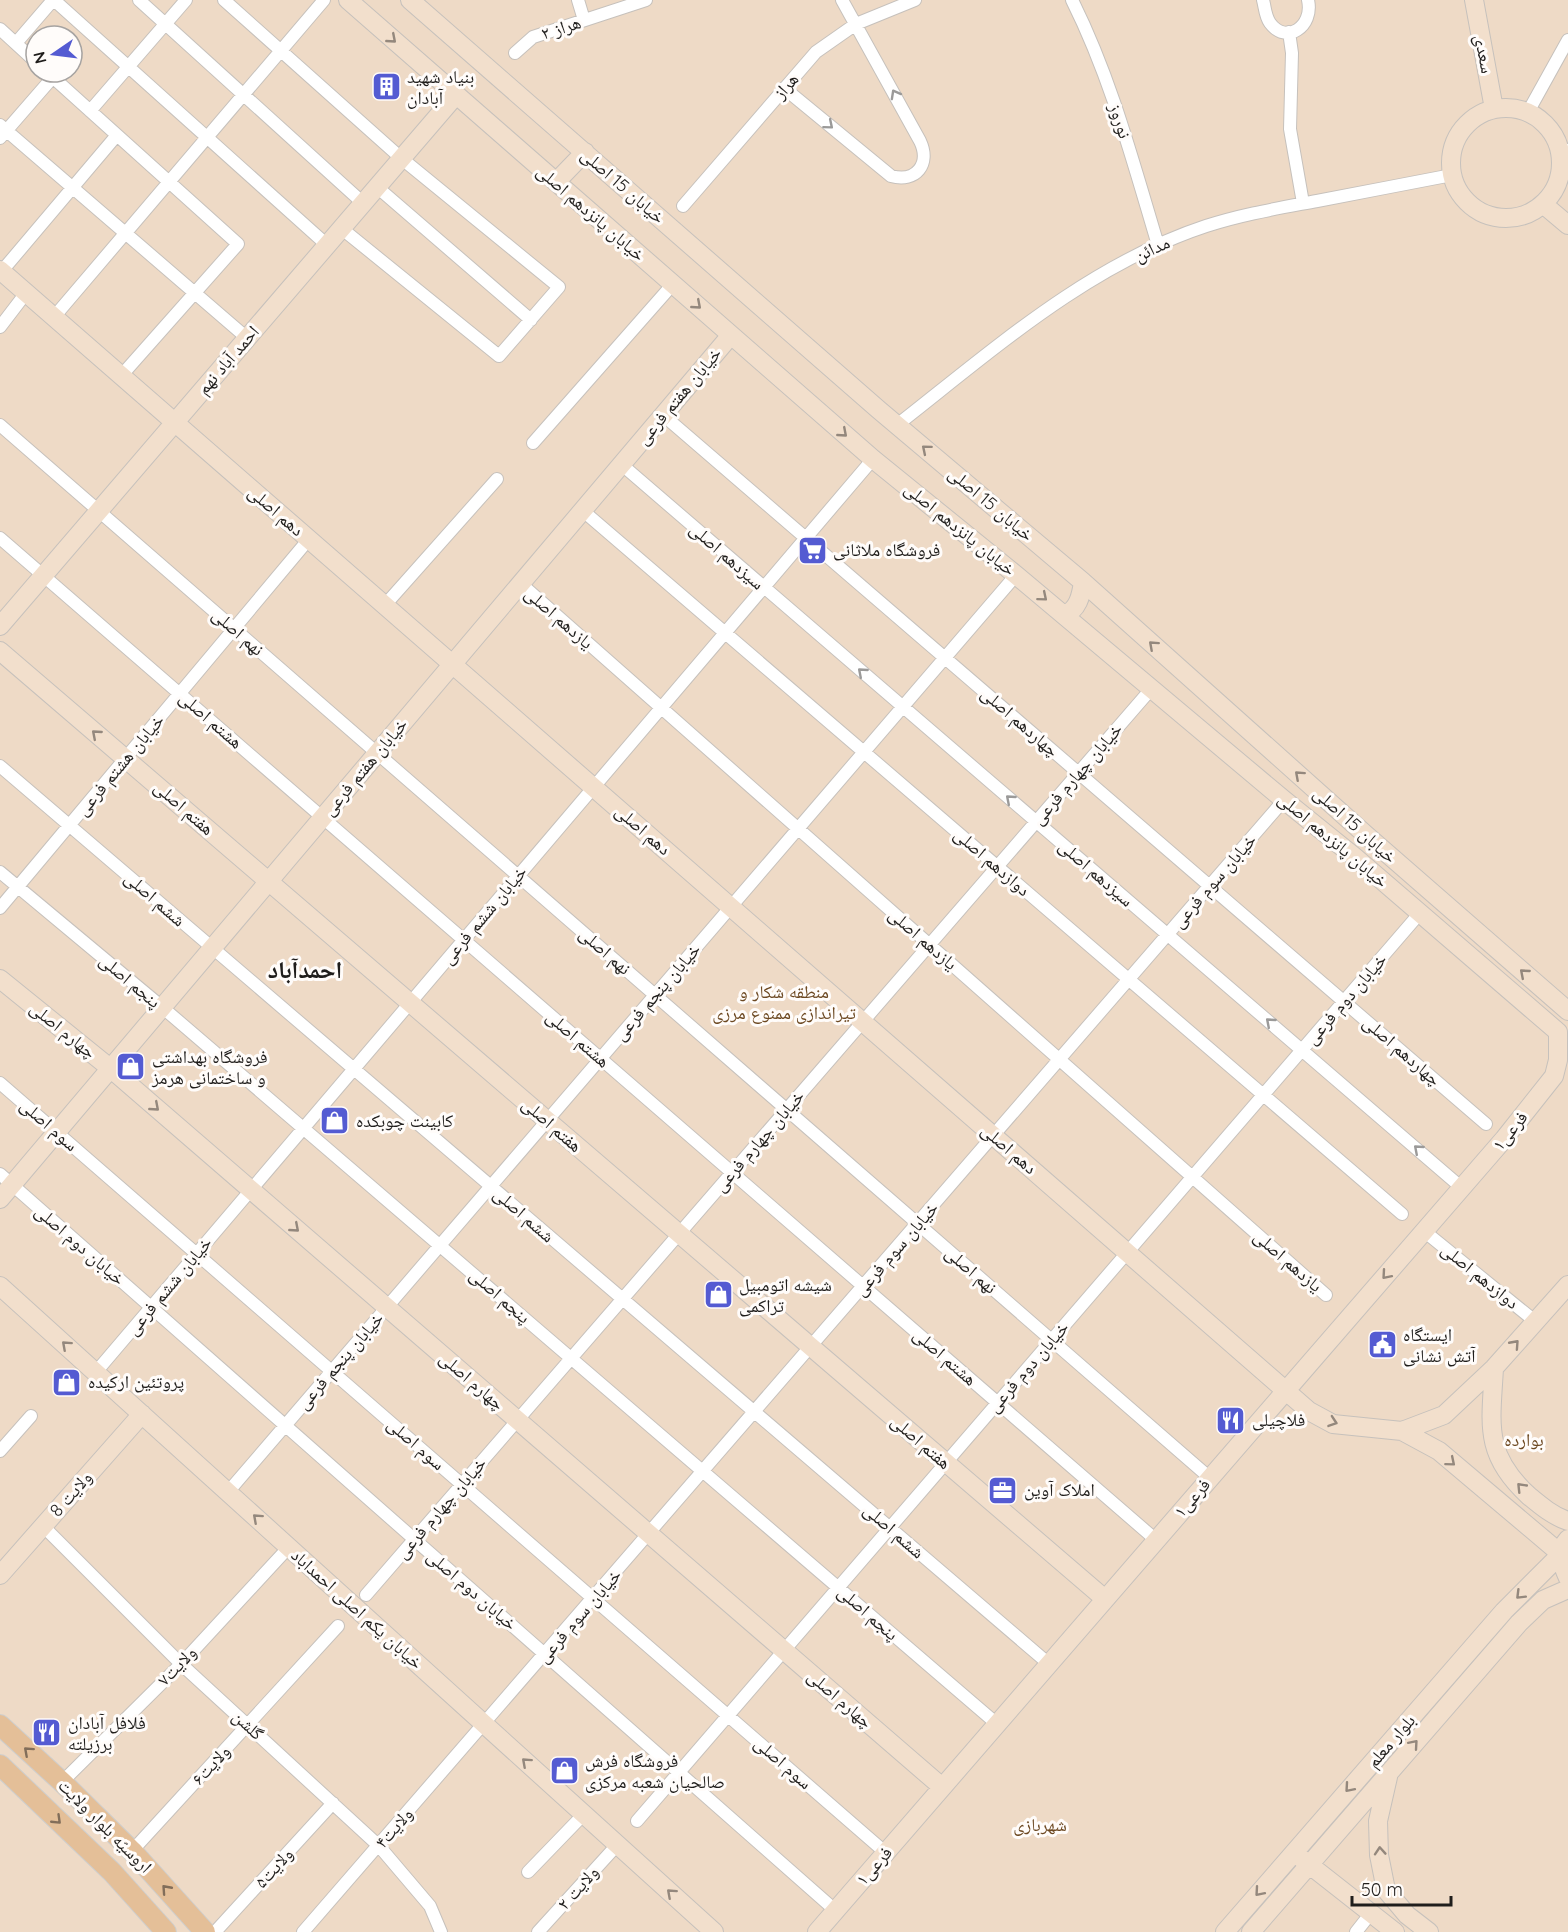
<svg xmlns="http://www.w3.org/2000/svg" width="1568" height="1932" viewBox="0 0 1568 1932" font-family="Quicksand,'Noto Naskh Arabic',sans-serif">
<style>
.green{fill:#eedac6;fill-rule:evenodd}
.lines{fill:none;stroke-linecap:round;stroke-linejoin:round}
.street-casing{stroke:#c6c1bc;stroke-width:14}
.secondary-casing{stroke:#c6c1bc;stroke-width:20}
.primary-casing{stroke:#cececd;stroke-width:22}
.street{stroke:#fff;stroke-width:12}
.secondary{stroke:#f2dfcc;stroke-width:18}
.primary{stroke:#e4bf98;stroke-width:20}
.oneway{stroke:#94887d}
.oneway2{stroke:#9b9a99}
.oneway3{stroke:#826e5a}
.labels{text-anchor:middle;stroke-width:6;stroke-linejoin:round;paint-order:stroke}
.street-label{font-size:18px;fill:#201e1c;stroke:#fffcfa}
.poi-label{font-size:18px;fill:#201e1c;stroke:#fffcfa;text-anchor:start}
.park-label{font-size:18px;fill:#6d4922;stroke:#fffcfa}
.district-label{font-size:24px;font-weight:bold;fill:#201e1c;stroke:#fffcfa}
</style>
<rect width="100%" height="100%" fill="#f4eee9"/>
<path class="green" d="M 0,0 L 1568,0 L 1568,1932 L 0,1932 ZM 36,36 L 72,36 L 72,72 L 36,72 Z"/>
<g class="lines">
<defs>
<path id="street" d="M 54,0 L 327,245
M 139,0 L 363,203
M 224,0 L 401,158 L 559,287 L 499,356 L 341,228
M 578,0 L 584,20
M 1072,0 C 1111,78 1133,162 1158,245
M 1263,0 C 1265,7 1265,16 1270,23 C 1286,45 1314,27 1308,0
M 0,29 L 36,62
M 1289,32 L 1292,53 L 1290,129 L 1303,203
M 16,43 L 53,0
M 515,53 L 533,37 L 646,0
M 47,72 L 238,244 L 121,376
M 784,88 L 891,176 C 916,183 931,164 920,141 L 842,0
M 90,111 L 186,0
M 1528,112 L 1568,40
M 0,125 L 247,338
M 0,138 L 53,77
M 1560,151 L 1568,150
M 377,187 L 531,320
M 683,206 L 816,52 L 856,24 L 915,0
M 2,271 L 117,135
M 54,317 L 324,0
M 0,327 L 26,293
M 663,415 L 1486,1124
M 0,425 L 1210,1478
M 897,425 C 993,350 1088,265 1206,226 C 1243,214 1280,208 1317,201 C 1362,192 1407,184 1452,175
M 533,443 L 673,284
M 621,464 L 1462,1188
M 582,510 L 1402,1214
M 0,538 L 1156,1540
M 520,583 L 1326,1295
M 385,605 L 497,479
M 0,766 L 1049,1664
M 0,872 L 162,1007 L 997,1724
M 0,908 L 309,539
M 0,1083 L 886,1853
M 0,1174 L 836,1911
M 1424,1231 L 1536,1322
M 96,1372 L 873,459
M 0,1451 L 31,1416
M 228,1492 L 1016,575
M 43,1526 L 181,1664 L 379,1846 L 430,1906 L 441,1932
M 366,1595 L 1152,688
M 62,1782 L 181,1664 L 289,1547
M 637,1821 L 1420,913
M 132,1851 L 338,1626
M 528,1872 L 584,1814
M 215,1932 L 333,1803
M 303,1932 L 1284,800
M 538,1932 L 618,1844
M 1356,1932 L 1371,1913"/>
<path id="secondary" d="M 348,0 L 873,459 L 1016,575 L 1284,800 L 1356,858 L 1558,1032 L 1558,1060 L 1554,1076 L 1504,1139 L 817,1932
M 410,0 L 879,410 L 1083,582 L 1366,835 L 1568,1011
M 1474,0 L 1494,109
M1451 163a55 55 0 1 1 110 0a55 55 0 1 1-110 0Z
M 556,182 L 585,152
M 1543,204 L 1568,225
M 0,270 L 1309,1411 L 1333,1424 L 1402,1431 L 1439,1451 L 1561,1554 L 1504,1611 L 1225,1932
M 1064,615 C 1078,610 1081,596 1083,582
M 0,626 L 456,95
M 0,651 L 1105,1599
M 0,979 L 110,1068 L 942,1787
M 0,1199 L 731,335
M 0,1286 L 714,1932
M 1494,1368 C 1491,1424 1483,1454 1529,1496 C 1541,1506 1553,1516 1568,1521
M 1402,1431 L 1444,1415 L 1494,1368 L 1568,1285
M 1568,1539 C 1557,1551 1562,1565 1568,1578
M 0,1575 L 142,1414
M 1388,1777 L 1378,1821 L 1379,1855 L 1386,1890 L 1407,1915 L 1429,1932
M 1302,1859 L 1395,1932
M 1251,1932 L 1519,1623 L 1543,1600 L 1568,1589"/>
<path id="primary" d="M 0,1725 L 62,1782 L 132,1851 L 205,1932
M 0,1765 L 112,1872 L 166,1932"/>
</defs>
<use href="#street" class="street-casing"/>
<use href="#secondary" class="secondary-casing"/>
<use href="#primary" class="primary-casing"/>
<use href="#street" class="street"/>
<use href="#secondary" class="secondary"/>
<use href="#primary" class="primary"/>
</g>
<defs><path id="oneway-chevron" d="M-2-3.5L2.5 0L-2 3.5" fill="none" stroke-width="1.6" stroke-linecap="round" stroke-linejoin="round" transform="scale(1.5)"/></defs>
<g class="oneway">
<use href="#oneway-chevron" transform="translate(392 39) rotate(41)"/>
<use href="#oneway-chevron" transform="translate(697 305) rotate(41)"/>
<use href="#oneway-chevron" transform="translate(843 433) rotate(41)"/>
<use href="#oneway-chevron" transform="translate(926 449) rotate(-140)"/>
<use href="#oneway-chevron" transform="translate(1043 597) rotate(40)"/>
<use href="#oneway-chevron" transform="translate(1153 645) rotate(-138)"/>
<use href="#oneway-chevron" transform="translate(96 734) rotate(-139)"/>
<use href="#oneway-chevron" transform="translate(1299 775) rotate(-138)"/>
<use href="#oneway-chevron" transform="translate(1524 973) rotate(-139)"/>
<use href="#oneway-chevron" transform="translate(155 1107) rotate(41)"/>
<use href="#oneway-chevron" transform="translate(295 1228) rotate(41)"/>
<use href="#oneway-chevron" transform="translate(1386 1275) rotate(131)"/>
<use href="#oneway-chevron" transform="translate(1515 1344) rotate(-48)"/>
<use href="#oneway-chevron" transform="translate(66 1345) rotate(-138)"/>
<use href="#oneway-chevron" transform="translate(1333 1422) rotate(19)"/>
<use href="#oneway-chevron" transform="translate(1451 1462) rotate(40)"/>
<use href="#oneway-chevron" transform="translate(1521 1487) rotate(-134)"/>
<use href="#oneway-chevron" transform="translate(257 1518) rotate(-138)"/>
<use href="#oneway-chevron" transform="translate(1520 1595) rotate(135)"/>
<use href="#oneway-chevron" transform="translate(1414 1744) rotate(-49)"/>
<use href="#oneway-chevron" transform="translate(526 1762) rotate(-138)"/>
<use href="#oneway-chevron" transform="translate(1349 1788) rotate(131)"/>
<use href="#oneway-chevron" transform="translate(1380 1851) rotate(-94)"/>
<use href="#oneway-chevron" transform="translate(1259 1892) rotate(131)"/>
<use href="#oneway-chevron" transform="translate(671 1893) rotate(-138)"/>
</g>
<g class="oneway2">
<use href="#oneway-chevron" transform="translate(895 94) rotate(-119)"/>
<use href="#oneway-chevron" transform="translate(829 125) rotate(40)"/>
<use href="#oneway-chevron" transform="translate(862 672) rotate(-139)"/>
<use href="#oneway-chevron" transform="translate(1010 799) rotate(-139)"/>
<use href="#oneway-chevron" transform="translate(1270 1022) rotate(-139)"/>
<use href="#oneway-chevron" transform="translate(1418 1149) rotate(-139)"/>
</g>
<g class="oneway3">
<use href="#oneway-chevron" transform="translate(28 1751) rotate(-138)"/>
<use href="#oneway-chevron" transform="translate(57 1820) rotate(44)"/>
<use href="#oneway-chevron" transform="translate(166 1889) rotate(-132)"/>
</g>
<defs>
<symbol id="building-square" viewBox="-11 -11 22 22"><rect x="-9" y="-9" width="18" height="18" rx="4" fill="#545bd2" stroke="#fffcfa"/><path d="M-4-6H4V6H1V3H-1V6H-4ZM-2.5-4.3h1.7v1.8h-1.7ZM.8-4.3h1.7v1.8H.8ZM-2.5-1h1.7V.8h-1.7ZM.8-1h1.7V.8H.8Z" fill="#fff"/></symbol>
<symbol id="supermarket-square" viewBox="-11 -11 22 22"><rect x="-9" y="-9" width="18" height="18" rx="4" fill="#545bd2" stroke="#fffcfa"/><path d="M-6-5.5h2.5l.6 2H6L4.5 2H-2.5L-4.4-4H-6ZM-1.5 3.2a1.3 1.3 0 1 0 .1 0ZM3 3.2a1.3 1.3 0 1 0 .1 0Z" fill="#fff"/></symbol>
<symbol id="shop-square" viewBox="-11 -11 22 22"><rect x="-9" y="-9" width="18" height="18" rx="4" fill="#545bd2" stroke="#fffcfa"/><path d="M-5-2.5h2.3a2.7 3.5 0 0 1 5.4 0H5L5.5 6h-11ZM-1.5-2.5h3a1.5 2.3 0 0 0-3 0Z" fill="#fff"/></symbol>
<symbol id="civic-square" viewBox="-11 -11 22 22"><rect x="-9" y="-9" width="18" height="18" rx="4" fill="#545bd2" stroke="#fffcfa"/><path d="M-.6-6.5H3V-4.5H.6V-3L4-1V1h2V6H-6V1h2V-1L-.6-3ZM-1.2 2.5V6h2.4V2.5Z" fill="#fff"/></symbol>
<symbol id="restaurant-square" viewBox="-11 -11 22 22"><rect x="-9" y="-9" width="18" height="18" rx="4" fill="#545bd2" stroke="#fffcfa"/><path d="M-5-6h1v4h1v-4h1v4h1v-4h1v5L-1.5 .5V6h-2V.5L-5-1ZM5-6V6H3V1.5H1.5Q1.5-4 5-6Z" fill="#fff"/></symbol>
<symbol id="office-square" viewBox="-11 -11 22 22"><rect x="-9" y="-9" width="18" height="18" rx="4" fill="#545bd2" stroke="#fffcfa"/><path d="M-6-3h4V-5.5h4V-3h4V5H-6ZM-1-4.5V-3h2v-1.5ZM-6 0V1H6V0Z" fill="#fff"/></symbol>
</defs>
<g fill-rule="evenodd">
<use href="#building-square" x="370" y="70" width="33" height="33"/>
<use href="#supermarket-square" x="796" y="534" width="33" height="33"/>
<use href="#shop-square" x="114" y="1050" width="33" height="33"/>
<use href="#shop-square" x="318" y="1104" width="33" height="33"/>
<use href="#shop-square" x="702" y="1278" width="33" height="33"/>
<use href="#civic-square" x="1366" y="1328" width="33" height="33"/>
<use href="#shop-square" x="50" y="1366" width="33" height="33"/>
<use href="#restaurant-square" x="1214" y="1404" width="33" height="33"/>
<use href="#office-square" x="986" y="1474" width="33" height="33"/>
<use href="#restaurant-square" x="30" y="1716" width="33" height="33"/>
<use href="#shop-square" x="548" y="1754" width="33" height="33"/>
</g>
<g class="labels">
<g class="street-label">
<text transform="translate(561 28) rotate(-18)" y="6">هراز ۲</text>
<text transform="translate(1484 54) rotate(79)" y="6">سعدی</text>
<text transform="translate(786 86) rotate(-49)" y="6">هراز</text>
<text transform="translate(1120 121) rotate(72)" y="6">نوروز</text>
<text transform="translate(623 186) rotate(41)" y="6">خیابان 15 اصلی</text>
<text transform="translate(591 213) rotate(41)" y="6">خیابان پانزدهم اصلی</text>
<text transform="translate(1152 249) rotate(-25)" y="6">مدائن</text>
<text transform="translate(228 360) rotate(-49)" y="6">احمد آباد نهم</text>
<text transform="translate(679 396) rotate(-50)" y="6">خیابان هفتم فرعی</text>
<text transform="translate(991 504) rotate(40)" y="6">خیابان 15 اصلی</text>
<text transform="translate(276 511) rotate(41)" y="6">دهم اصلی</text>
<text transform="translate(960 529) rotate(39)" y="6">خیابان پانزدهم اصلی</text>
<text transform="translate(727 556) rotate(41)" y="6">سیزدهم اصلی</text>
<text transform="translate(559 618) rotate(41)" y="6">یازدهم اصلی</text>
<text transform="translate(238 632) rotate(41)" y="6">نهم اصلی</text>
<text transform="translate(211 720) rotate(41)" y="6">هشتم اصلی</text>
<text transform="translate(1020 722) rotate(41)" y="6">چهاردهم اصلی</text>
<text transform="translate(120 765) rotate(-50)" y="6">خیابان هشتم فرعی</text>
<text transform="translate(365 767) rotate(-50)" y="6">خیابان هفتم فرعی</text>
<text transform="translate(1077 774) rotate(-49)" y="6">خیابان چهارم فرعی</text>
<text transform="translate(184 808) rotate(41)" y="6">هفتم اصلی</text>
<text transform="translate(1355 825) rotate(42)" y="6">خیابان 15 اصلی</text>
<text transform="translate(643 830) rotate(41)" y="6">دهم اصلی</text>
<text transform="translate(1333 840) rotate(40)" y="6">خیابان پانزدهم اصلی</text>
<text transform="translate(992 862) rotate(41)" y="6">دوازدهم اصلی</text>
<text transform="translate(1096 873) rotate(41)" y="6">سیزدهم اصلی</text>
<text transform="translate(1214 881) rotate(-49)" y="6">خیابان سوم فرعی</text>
<text transform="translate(155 899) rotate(41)" y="6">ششم اصلی</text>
<text transform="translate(484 915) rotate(-50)" y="6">خیابان ششم فرعی</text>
<text transform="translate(923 939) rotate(41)" y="6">یازدهم اصلی</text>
<text transform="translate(605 951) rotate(41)" y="6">نهم اصلی</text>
<text transform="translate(130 981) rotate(40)" y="6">پنجم اصلی</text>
<text transform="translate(657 992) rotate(-49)" y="6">خیابان پنجم فرعی</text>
<text transform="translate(1346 999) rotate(-49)" y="6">خیابان دوم فرعی</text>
<text transform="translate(63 1030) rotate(39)" y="6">چهارم اصلی</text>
<text transform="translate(578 1039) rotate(41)" y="6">هشتم اصلی</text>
<text transform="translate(1402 1051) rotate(41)" y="6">چهاردهم اصلی</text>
<text transform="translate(49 1125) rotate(41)" y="6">سوم اصلی</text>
<text transform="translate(552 1125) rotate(41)" y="6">هفتم اصلی</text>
<text transform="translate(1510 1131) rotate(-51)" y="6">فرعی۱</text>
<text transform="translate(759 1141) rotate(-49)" y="6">خیابان چهارم فرعی</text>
<text transform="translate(1009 1149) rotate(41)" y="6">دهم اصلی</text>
<text transform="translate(524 1215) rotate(41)" y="6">ششم اصلی</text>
<text transform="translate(80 1245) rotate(41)" y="6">خیابان دوم اصلی</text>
<text transform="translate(896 1249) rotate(-49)" y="6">خیابان سوم فرعی</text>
<text transform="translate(1288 1261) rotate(41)" y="6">یازدهم اصلی</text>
<text transform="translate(971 1270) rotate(41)" y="6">نهم اصلی</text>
<text transform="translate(1480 1276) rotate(39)" y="6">دوازدهم اصلی</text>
<text transform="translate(169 1286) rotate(-50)" y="6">خیابان ششم فرعی</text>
<text transform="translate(500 1296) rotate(41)" y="6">پنجم اصلی</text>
<text transform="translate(945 1357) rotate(41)" y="6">هشتم اصلی</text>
<text transform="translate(340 1361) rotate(-49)" y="6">خیابان پنجم فرعی</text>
<text transform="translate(1028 1367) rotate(-49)" y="6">خیابان دوم فرعی</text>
<text transform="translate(472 1381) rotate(41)" y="6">چهارم اصلی</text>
<text transform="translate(921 1442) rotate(41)" y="6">هفتم اصلی</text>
<text transform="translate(416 1444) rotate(41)" y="6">سوم اصلی</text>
<text transform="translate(71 1494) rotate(-49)" y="6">ولایت 8</text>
<text transform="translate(1192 1498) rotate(-49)" y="6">فرعی۱</text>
<text transform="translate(441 1508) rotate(-49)" y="6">خیابان چهارم فرعی</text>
<text transform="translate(894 1531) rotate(41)" y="6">ششم اصلی</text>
<text transform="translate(472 1590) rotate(41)" y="6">خیابان دوم اصلی</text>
<text transform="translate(357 1609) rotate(42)" y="6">خیابان یکم اصلی احمداباد</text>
<text transform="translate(868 1613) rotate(41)" y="6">پنجم اصلی</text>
<text transform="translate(579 1616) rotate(-49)" y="6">خیابان سوم فرعی</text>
<text transform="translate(177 1666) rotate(-46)" y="6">ولایت۷</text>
<text transform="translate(840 1699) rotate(41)" y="6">چهارم اصلی</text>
<text transform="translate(248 1725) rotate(43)" y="6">گلشن</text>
<text transform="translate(1391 1741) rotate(-49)" y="6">بلوار معلم</text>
<text transform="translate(783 1763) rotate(41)" y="6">سوم اصلی</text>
<text transform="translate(211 1765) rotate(-47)" y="6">ولایت۶</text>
<text transform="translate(105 1826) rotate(45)" y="6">اروسیّه بلوار ولایت</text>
<text transform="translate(394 1828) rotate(-49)" y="6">ولایت۴</text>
<text transform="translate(874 1866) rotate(-49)" y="6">فرعی۱</text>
<text transform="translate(274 1868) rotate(-48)" y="6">ولایت۵</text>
<text transform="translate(578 1888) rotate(-48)" y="6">ولایت ۲</text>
</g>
<g class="poi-label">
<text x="407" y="83">بنیاد شهید<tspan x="407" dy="21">آبادان</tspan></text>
<text x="833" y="556">فروشگاه ملاثانی</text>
<text x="152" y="1063">فروشگاه بهداشتی<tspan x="152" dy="21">و ساختمانی هرمز</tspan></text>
<text x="356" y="1127">كابينت چوبكده</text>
<text x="739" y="1291">شیشه اتومبیل<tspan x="739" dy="21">تراکمی</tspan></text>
<text x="1403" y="1341">ایستگاه<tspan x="1403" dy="21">آتش نشانی</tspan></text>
<text x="88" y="1388">پروتئین ارکیده</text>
<text x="1252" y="1426">فلاچیلی</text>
<text x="1024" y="1496">املاک آوین</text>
<text x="68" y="1729">فلافل آبادان<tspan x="68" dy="21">برزیلته</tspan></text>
<text x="585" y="1767">فروشگاه فرش<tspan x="585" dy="21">صالحیان شعبه مرکزی</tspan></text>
</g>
<g class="park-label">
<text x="784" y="998">منطقه شکار و<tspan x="784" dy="21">تیراندازی ممنوع مرزی</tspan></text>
<text x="1524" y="1446">بوارده</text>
<text x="1040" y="1831">شهربازی</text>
</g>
<g class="district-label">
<text x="305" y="978">احمدآباد</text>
</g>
</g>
<g transform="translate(54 54) rotate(256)"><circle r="28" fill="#fffcfa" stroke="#a6a3a1" stroke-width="1.5"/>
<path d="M0-4.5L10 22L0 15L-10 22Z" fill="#545bd2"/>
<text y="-9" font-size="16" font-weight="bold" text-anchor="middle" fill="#201e1c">N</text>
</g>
<path d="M1352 1896v9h99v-9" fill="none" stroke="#201e1c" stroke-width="3"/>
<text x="1361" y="1896" font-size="18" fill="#201e1c" stroke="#fffcfa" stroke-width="4.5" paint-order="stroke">50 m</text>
</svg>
